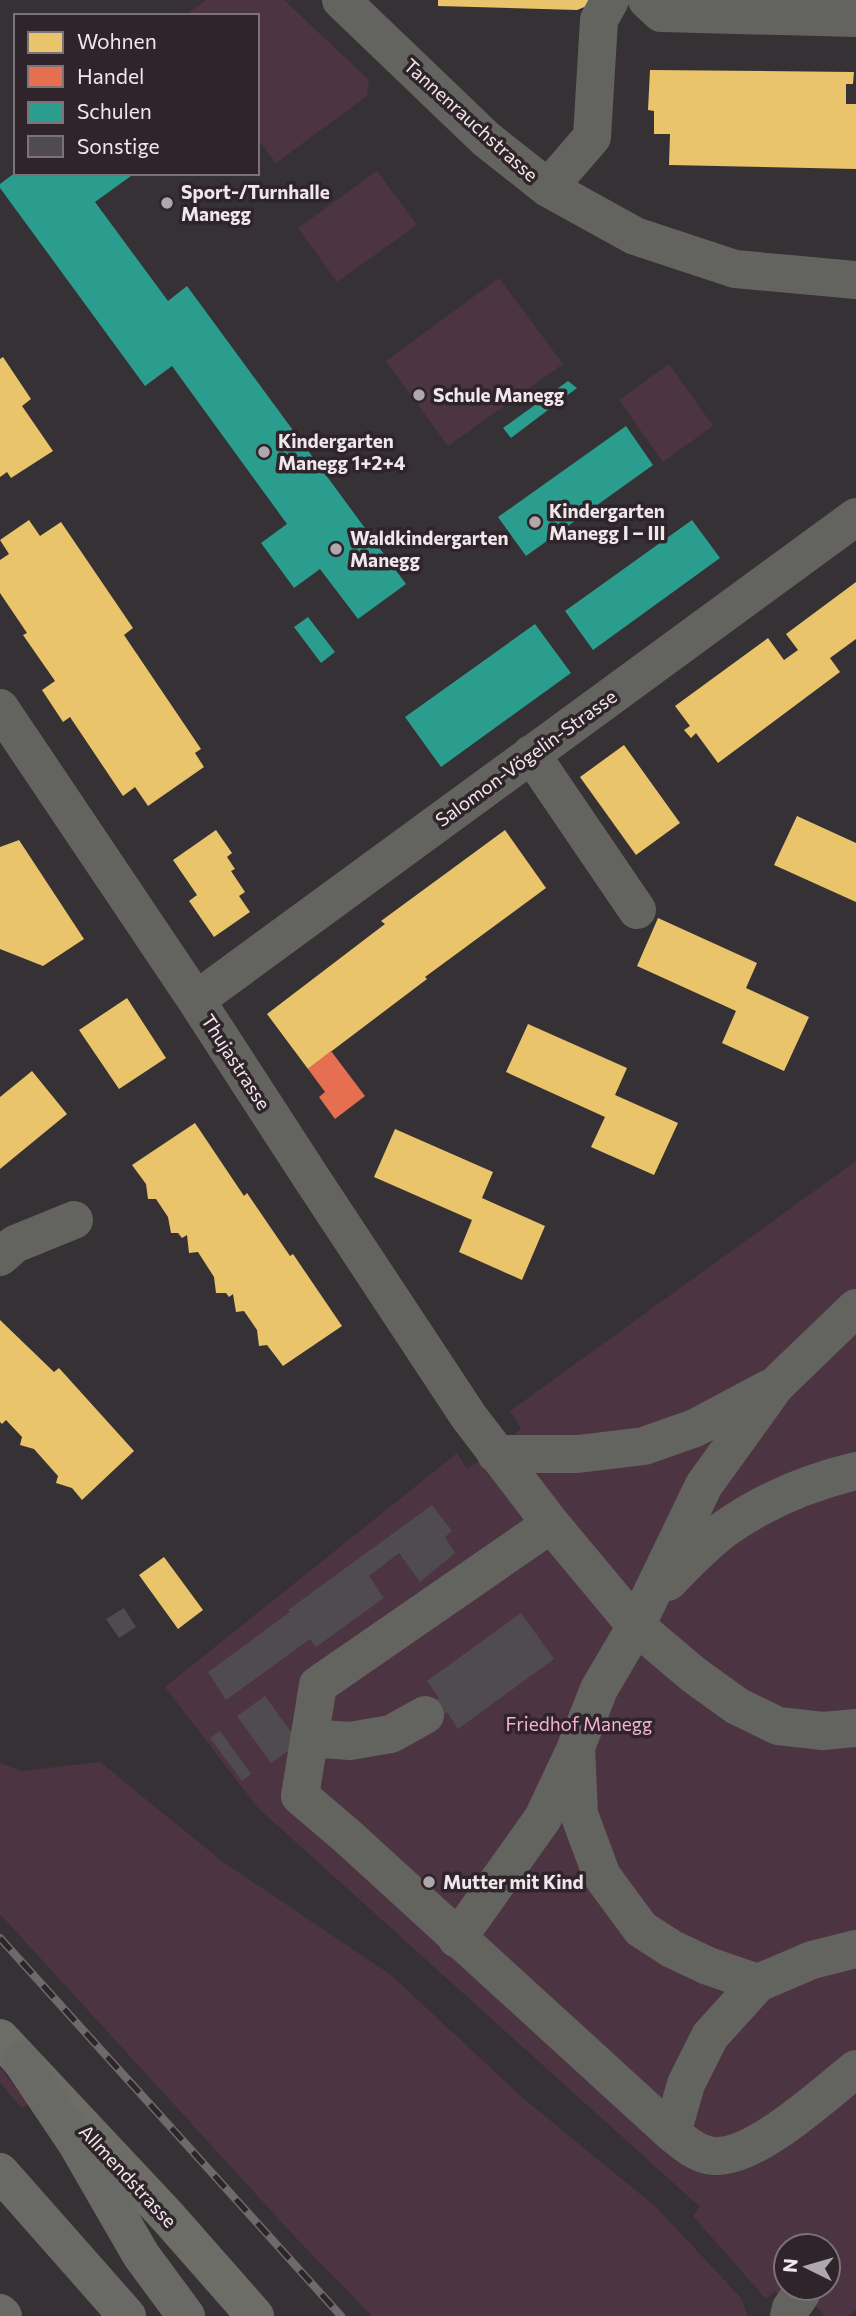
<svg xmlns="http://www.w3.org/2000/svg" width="856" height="2316" viewBox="0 0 856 2316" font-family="Commissioner,sans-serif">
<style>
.green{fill:#4d3443}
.homes{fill:#e9c46a}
.shops{fill:#e76f51}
.schools{fill:#2a9d8f}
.building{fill:#504b4e}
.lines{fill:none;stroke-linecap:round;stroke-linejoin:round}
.minor{stroke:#63645f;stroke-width:38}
.major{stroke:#6c6d67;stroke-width:38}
.highway{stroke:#696a65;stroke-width:38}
.rail-casing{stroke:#6c6a6a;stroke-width:8}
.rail{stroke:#2f242a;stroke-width:5;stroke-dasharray:16;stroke-linecap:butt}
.poi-dot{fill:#aea7ab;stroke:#2f242a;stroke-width:2.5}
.labels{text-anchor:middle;stroke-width:7;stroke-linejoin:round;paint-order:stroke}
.street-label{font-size:19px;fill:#efe7eb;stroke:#2f242a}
.poi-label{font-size:19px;font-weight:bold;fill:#efe7eb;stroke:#2f242a;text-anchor:start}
.park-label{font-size:19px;fill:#f4b0d5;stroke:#2f242a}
</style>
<rect width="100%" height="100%" fill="#363134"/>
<path class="green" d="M 206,0 L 284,0 L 369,80 L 367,96 L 276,163 L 257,138 L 257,16 L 184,16 Z
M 377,171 L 417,225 L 337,282 L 298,228 Z
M 499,278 L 563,364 L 448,446 L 386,361 Z
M 669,364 L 713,426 L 663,462 L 619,400 Z
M 856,1161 L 856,2310 L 848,2316 L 825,2316 L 800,2288 L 828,2288 L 828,2246 L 786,2246 L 786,2288 L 783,2300 L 775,2291 L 766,2299 L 693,2216 L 700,2207 L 258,1808 L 165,1687 L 457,1453 L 467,1469 L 494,1451 L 521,1429 L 510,1411 Z
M 100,1762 L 223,1862 L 391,1975 L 524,2099 L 656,2207 L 741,2298 L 748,2316 L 372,2316 L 297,2239 L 0,1914 L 0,1763 L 21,1771 Z
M 0,2067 L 28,2104 L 22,2108 L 0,2083 Z"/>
<path class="homes" d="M 438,0 L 593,0 L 587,6 L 577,10 L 438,6 Z
M 650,70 L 854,72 L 853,84 L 846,84 L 846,104 L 856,104 L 856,169 L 669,165 L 670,134 L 654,134 L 654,111 L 648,110 Z
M 3,357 L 31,399 L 22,406 L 53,451 L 11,478 L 7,472 L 0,477 L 0,359 Z
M 29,520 L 40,536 L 61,522 L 133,628 L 124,635 L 201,749 L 195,753 L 204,767 L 148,806 L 135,787 L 123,796 L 70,717 L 63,722 L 42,690 L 55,681 L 23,635 L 27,633 L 0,593 L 0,560 L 9,554 L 0,540 Z
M 856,582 L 856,639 L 830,658 L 840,672 L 718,763 L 696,733 L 691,738 L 684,730 L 690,726 L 675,706 L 768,638 L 784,660 L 798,650 L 786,634 Z
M 624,745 L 680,823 L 636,855 L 580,777 Z
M 797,816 L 856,843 L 856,902 L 774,865 Z
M 216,830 L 232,853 L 227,857 L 235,869 L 231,871 L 245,892 L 239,896 L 250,912 L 214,937 L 189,901 L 197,895 L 173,860 Z
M 505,830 L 546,888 L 425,977 L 427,979 L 308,1069 L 267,1014 L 385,924 L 381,921 Z
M 19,840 L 84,939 L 43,966 L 0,949 L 0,847 Z
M 658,918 L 757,963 L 746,988 L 809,1017 L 784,1071 L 722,1043 L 736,1011 L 637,966 Z
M 127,998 L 166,1058 L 119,1089 L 79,1030 Z
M 528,1024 L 627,1068 L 615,1095 L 678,1123 L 654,1175 L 591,1147 L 605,1117 L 506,1072 Z
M 32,1071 L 67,1114 L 0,1169 L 0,1097 Z
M 195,1123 L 244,1196 L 247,1193 L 290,1256 L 293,1254 L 342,1326 L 283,1366 L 267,1345 L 259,1346 L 257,1330 L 244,1311 L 236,1312 L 233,1294 L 229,1297 L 226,1293 L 216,1293 L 214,1277 L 198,1252 L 189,1253 L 187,1235 L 182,1238 L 178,1233 L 171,1233 L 168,1217 L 156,1199 L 148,1199 L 146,1184 L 132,1165 Z
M 395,1129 L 493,1172 L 482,1198 L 545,1226 L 522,1280 L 459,1252 L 472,1220 L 374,1177 Z
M 0,1320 L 54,1372 L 59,1368 L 134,1451 L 82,1500 L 72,1488 L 56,1483 L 58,1476 L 34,1449 L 20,1445 L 22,1437 L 6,1420 L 2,1424 L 0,1422 Z
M 164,1557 L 203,1610 L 178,1629 L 139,1575 Z"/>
<path class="shops" d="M 331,1051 L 365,1096 L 335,1119 L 319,1097 L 325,1092 L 308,1069 Z"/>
<path class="schools" d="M 16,172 L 135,173 L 95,202 L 168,301 L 187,286 L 406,584 L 358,619 L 320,569 L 294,588 L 261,543 L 287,524 L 172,366 L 145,386 L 0,188 L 0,184 Z
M 568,381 L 577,388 L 511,438 L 503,428 Z
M 626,426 L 653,465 L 526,556 L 498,517 Z
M 692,520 L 720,558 L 593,650 L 565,611 Z
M 308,617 L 335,652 L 321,663 L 294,627 Z
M 535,624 L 571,673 L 441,767 L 405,717 Z"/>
<path class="building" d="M 432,1505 L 452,1531 L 445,1537 L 455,1553 L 420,1582 L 399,1553 L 369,1576 L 384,1598 L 316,1647 L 310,1639 L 226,1700 L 208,1672 L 290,1612 L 288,1610 Z
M 124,1608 L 136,1627 L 119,1638 L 106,1619 Z
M 521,1613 L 554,1659 L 458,1729 L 447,1712 L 437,1719 L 427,1706 L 439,1698 L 427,1681 Z
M 265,1696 L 299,1743 L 271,1763 L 237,1716 Z
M 220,1731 L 251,1774 L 242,1781 L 210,1738 Z"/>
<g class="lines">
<path class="minor" d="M 341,0 L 486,139 L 548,188 L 635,236 L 735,269 L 856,280
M 647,0 L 661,13 L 856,18
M 548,188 L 592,137 L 599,20 L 610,0
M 0,708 L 196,1000 L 314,1182 L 469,1417 L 551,1524 L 636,1626 L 694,1675 L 737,1706 L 778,1726 L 823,1731 L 856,1728
M 531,754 L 637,910
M 196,1000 L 856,517
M 0,1257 L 15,1244 L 74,1220
M 856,1308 L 776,1385 L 704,1485 L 636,1626 L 599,1689 L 576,1747 L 579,1814 L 602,1876 L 641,1929 L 672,1949 L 708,1966 L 758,1983 L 812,1960 L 856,1949
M 496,1454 L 578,1454 L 644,1446 L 695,1428 L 768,1389
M 551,1524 L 318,1685 L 300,1796 L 347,1836 L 672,2133 L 686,2084 L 710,2036 L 758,1983
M 668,1582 C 685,1564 704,1545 723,1530 C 762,1502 810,1482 856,1471
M 309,1738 L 350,1741 L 391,1734 L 425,1715
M 457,1939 L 543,1818 L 574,1752
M 672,2133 C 684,2143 698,2155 714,2156 C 755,2159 824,2094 856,2069
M 789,2316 L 791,2308 L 801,2294"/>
<path class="major" d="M 0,2038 L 167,2216 L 255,2316"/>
<path class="highway" d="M 22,2062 L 77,2144 L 141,2255 L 186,2316
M 0,2172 L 127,2316
M 0,2313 L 3,2316"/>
<defs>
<path id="rail" d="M 0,1938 L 341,2316"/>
</defs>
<use href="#rail" class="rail-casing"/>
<use href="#rail" class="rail"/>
</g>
<g class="poi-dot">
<circle cx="167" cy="203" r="7"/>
<circle cx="419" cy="395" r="7"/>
<circle cx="264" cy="452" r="7"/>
<circle cx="535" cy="522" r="7"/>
<circle cx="336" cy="549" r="7"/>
<circle cx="429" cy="1882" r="7"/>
</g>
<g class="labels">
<g class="street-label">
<text transform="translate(471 120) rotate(42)" y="7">Tannenrauchstrasse</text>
<text transform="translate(526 758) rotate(-36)" y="7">Salomon-Vögelin-Strasse</text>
<text transform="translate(236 1062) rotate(57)" y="7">Thujastrasse</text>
<text transform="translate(128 2176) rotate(47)" y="7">Allmendstrasse</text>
</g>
<g class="poi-label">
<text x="181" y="199">Sport-/Turnhalle<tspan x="181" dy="22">Manegg</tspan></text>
<text x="433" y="402">Schule Manegg</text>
<text x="278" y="448">Kindergarten<tspan x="278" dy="22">Manegg 1+2+4</tspan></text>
<text x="549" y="518">Kindergarten<tspan x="549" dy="22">Manegg I – III</tspan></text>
<text x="350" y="545">Waldkindergarten<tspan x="350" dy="22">Manegg</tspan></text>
<text x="443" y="1889">Mutter mit Kind</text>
</g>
<g class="park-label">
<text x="579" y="1731">Friedhof Manegg</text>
</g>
</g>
<rect x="14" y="14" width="245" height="161" fill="#2f242a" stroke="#7c7277" stroke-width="2"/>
<rect x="28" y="32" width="35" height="21" fill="#e9c46a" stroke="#7c7277" stroke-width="2"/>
<text x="77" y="49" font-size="21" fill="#efe7eb">Wohnen</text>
<rect x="28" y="66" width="35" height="21" fill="#e76f51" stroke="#7c7277" stroke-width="2"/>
<text x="77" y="84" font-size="21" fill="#efe7eb">Handel</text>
<rect x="28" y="102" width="35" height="21" fill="#2a9d8f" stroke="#7c7277" stroke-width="2"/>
<text x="77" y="119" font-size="21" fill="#efe7eb">Schulen</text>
<rect x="28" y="136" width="35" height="21" fill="#504b4e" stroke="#7c7277" stroke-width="2"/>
<text x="77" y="154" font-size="21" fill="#efe7eb">Sonstige</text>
<g transform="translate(807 2267) rotate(275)"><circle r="33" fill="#2f242a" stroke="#7c7277" stroke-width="2"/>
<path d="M0-5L12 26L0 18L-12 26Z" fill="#aea7ab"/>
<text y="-10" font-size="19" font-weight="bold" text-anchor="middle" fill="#efe7eb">N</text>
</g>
</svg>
